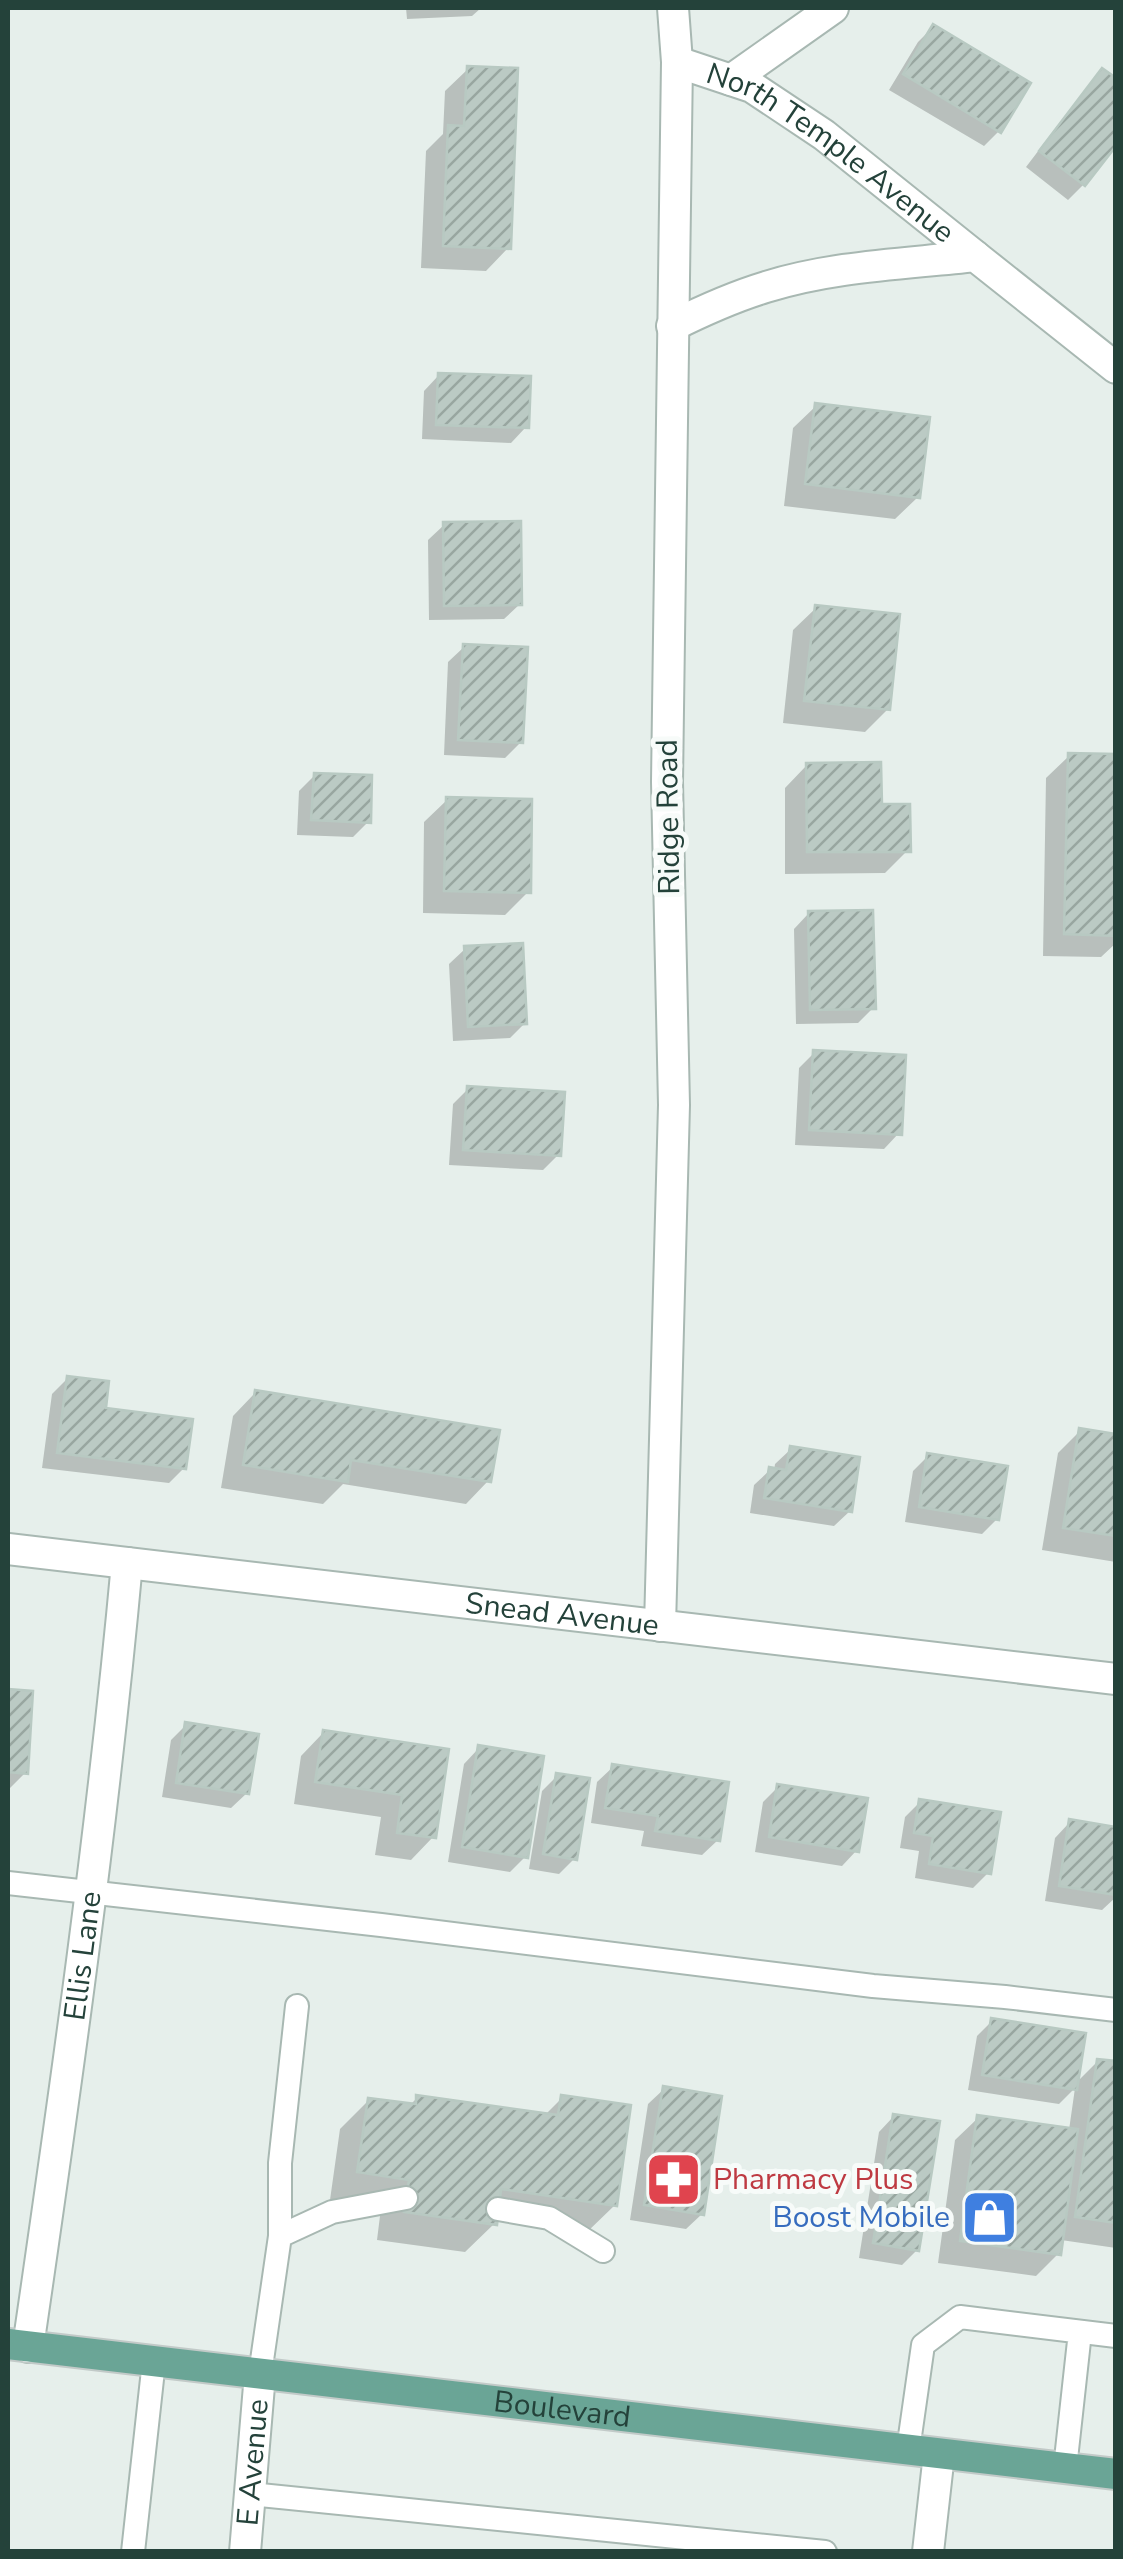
<svg xmlns="http://www.w3.org/2000/svg" width="1123" height="2559" viewBox="0 0 1123 2559" font-family="'Nunito Sans',sans-serif">
<style>
.shadow{fill:#0003}
.building{fill:url(#building-hatch);stroke:#b8c9c2;stroke-width:2.5}
.lines{fill:none;stroke-linecap:round;stroke-linejoin:round}
.lane-casing{stroke:#a8b8b2;stroke-width:26}
.street-casing{stroke:#a8b8b2;stroke-width:34}
.primary-casing{stroke:#c2cac8;stroke-width:34}
.lane{stroke:#fff;stroke-width:22}
.street{stroke:#fff;stroke-width:30}
.primary{stroke:#6aa596;stroke-width:30}
.labels{text-anchor:middle;stroke-width:10;stroke-linejoin:round;paint-order:stroke}
.street-label{font-size:30px;fill:#24423a;stroke:#f7fbf9}
.health-label{font-size:30px;fill:#be3a42;stroke:#f7fbf9;text-anchor:start}
.shop-label{font-size:30px;fill:#366cbe;stroke:#f7fbf9;text-anchor:end}
</style>
<defs>
<pattern id="building-hatch" width="6" height="6" patternUnits="userSpaceOnUse" patternTransform="scale(2.5)"><rect width="6" height="6" fill="#bbcac4"/><path d="M-1 1l2-2M0 6l6-6M5 7l2-2" fill="none" stroke="#98a6a0"/></pattern>
</defs>
<rect width="100%" height="100%" fill="#e6efeb"/>
<path class="shadow" d="M 406,8 L 481,8 L 472,16 L 407,19 Z
M 933,27 L 999,131 L 984,146 L 889,90 L 918,42 Z
M 468,69 L 508,248 L 486,271 L 421,268 L 426,151 L 443,134 L 445,91 Z
M 1103,71 L 1116,142 L 1083,185 L 1068,200 L 1026,167 L 1087,87 Z
M 439,375 L 526,427 L 511,443 L 422,439 L 424,391 Z
M 816,406 L 918,497 L 895,519 L 784,506 L 793,428 Z
M 444,525 L 520,604 L 504,619 L 429,620 L 428,540 Z
M 816,608 L 888,709 L 865,732 L 783,723 L 793,630 Z
M 464,647 L 521,742 L 505,758 L 444,755 L 448,662 Z
M 1069,756 L 1116,756 L 1116,943 L 1101,957 L 1043,956 L 1046,778 Z
M 807,765 L 879,806 L 908,850 L 885,873 L 785,874 L 785,788 Z
M 315,775 L 368,822 L 353,837 L 297,835 L 299,791 Z
M 447,800 L 528,892 L 505,915 L 423,913 L 424,822 Z
M 809,913 L 873,1008 L 858,1023 L 796,1024 L 794,929 Z
M 465,949 L 525,1023 L 510,1038 L 453,1041 L 449,964 Z
M 814,1053 L 899,1133 L 884,1149 L 795,1145 L 799,1068 Z
M 468,1089 L 558,1155 L 543,1170 L 449,1165 L 453,1104 Z
M 68,1378 L 103,1410 L 184,1468 L 169,1483 L 42,1468 L 52,1394 Z
M 255,1393 L 488,1481 L 466,1504 L 343,1484 L 323,1504 L 221,1488 L 233,1416 Z
M 1080,1431 L 1116,1436 L 1116,1562 L 1042,1550 L 1058,1453 Z
M 791,1449 L 850,1511 L 834,1526 L 750,1513 L 754,1485 L 770,1470 L 774,1471 L 775,1464 Z
M 928,1456 L 997,1519 L 982,1534 L 905,1522 L 913,1471 Z
M 8,1691 L 30,1693 L 25,1773 L 10,1788 L 8,1788 Z
M 186,1725 L 247,1793 L 231,1808 L 162,1797 L 171,1740 Z
M 323,1733 L 446,1751 L 433,1837 L 411,1860 L 375,1855 L 381,1817 L 294,1804 L 301,1756 Z
M 479,1748 L 526,1856 L 510,1872 L 448,1862 L 464,1764 Z
M 613,1767 L 718,1840 L 702,1855 L 641,1846 L 644,1831 L 591,1823 L 597,1782 Z
M 557,1776 L 575,1858 L 559,1874 L 529,1869 L 542,1791 Z
M 778,1787 L 857,1850 L 842,1866 L 755,1852 L 763,1802 Z
M 920,1802 L 989,1872 L 973,1888 L 915,1878 L 919,1851 L 900,1848 L 905,1817 Z
M 1070,1822 L 1116,1829 L 1116,1897 L 1102,1910 L 1045,1901 L 1055,1838 Z
M 992,2021 L 1075,2084 L 1098,2061 L 1116,2064 L 1116,2248 L 1061,2240 L 1059,2253 L 1036,2276 L 938,2263 L 955,2140 L 978,2118 L 1069,2130 L 1075,2088 L 1059,2104 L 968,2090 L 977,2036 Z
M 664,2089 L 702,2214 L 686,2229 L 630,2220 L 648,2104 Z
M 417,2098 L 544,2116 L 562,2098 L 615,2205 L 586,2233 L 495,2220 L 494,2224 L 465,2252 L 377,2240 L 381,2208 L 330,2200 L 340,2129 L 369,2100 L 409,2106 Z
M 894,2116 L 917,2250 L 902,2265 L 859,2258 L 879,2132 Z"/>
<path class="building" d="M 933,24 L 1031,83 L 1001,133 L 903,74 Z
M 467,66 L 518,68 L 511,249 L 443,246 L 448,125 L 464,126 Z
M 1102,68 L 1116,78 L 1116,146 L 1085,186 L 1039,151 Z
M 438,373 L 531,376 L 529,428 L 436,425 Z
M 815,403 L 930,417 L 920,498 L 805,484 Z
M 521,521 L 522,605 L 444,606 L 443,522 Z
M 815,605 L 900,614 L 890,710 L 804,701 Z
M 463,644 L 528,647 L 523,743 L 458,740 Z
M 1068,753 L 1116,754 L 1116,936 L 1064,934 Z
M 881,762 L 882,804 L 910,804 L 911,852 L 807,852 L 806,763 Z
M 314,773 L 372,775 L 371,823 L 311,820 Z
M 446,797 L 532,799 L 531,893 L 444,891 Z
M 873,910 L 876,1009 L 810,1010 L 808,911 Z
M 523,943 L 527,1024 L 468,1027 L 464,946 Z
M 813,1050 L 906,1055 L 902,1135 L 809,1130 Z
M 467,1086 L 565,1092 L 561,1156 L 463,1150 Z
M 67,1376 L 109,1381 L 106,1408 L 193,1419 L 186,1469 L 57,1453 Z
M 255,1390 L 500,1430 L 491,1482 L 351,1460 L 348,1482 L 243,1465 Z
M 1079,1428 L 1116,1434 L 1116,1536 L 1063,1528 Z
M 790,1446 L 860,1457 L 852,1512 L 764,1498 L 769,1467 L 786,1470 Z
M 927,1453 L 1008,1466 L 999,1520 L 919,1507 Z
M 8,1689 L 33,1691 L 28,1774 L 8,1772 Z
M 185,1722 L 259,1734 L 249,1794 L 176,1783 Z
M 323,1730 L 449,1749 L 436,1838 L 397,1833 L 402,1795 L 315,1782 Z
M 478,1745 L 544,1756 L 528,1858 L 462,1847 Z
M 612,1764 L 729,1782 L 720,1841 L 655,1831 L 658,1816 L 605,1808 Z
M 556,1773 L 590,1778 L 577,1860 L 543,1854 Z
M 777,1784 L 868,1798 L 859,1852 L 769,1837 Z
M 919,1799 L 1001,1812 L 991,1874 L 929,1864 L 933,1836 L 914,1833 Z
M 1069,1819 L 1116,1827 L 1116,1895 L 1059,1886 Z
M 991,2018 L 1086,2033 L 1077,2090 L 982,2075 Z
M 1097,2059 L 1116,2061 L 1116,2223 L 1075,2217 Z
M 663,2086 L 722,2096 L 704,2215 L 644,2205 Z
M 416,2095 L 558,2115 L 561,2095 L 631,2105 L 617,2206 L 501,2189 L 497,2225 L 404,2212 L 409,2180 L 357,2172 L 368,2098 L 416,2104 Z
M 893,2114 L 940,2121 L 919,2251 L 873,2243 Z
M 977,2115 L 1078,2129 L 1061,2255 L 960,2241 Z"/>
<g class="lines">
<defs>
<path id="lane" d="M 8,1883 L 381,1925 L 873,1986 L 1005,1997 L 1116,2010
M 498,2209 L 549,2218 L 603,2251
M 280,2236 L 332,2212 L 406,2198
M 260,2374 L 280,2236 L 280,2163 L 297,2006
M 908,2450 L 923,2345 L 960,2317 L 1116,2336
M 1065,2468 L 1080,2332
M 250,2494 L 825,2552
M 133,2552 L 154,2361"/>
<g id="street">
<path id="s1" d="M 677,62 L 752,87 L 824,135 L 975,256"/>
<path d="M 731,80 L 833,8"/>
<path d="M 672,326 C 702,311 733,297 766,287 C 833,266 905,264 975,256 L 1116,368"/>
<path id="s2" d="M 8,1549 L 1116,1679"/>
<path d="M 660,1626 L 674,1105 L 667,782 L 677,62 L 673,8"/>
<path id="s3" d="M 28,2347 C 66,2086 103,1825 127,1563"/>
<path id="s4" d="M 245,2552 L 260,2374"/>
<path d="M 928,2552 L 939,2454"/>
</g>
<g id="primary">
<path id="s5" d="M 8,2344 L 1116,2474"/>
</g>
</defs>
<use href="#lane" class="lane-casing"/>
<use href="#street" class="street-casing"/>
<use href="#primary" class="primary-casing"/>
<use href="#lane" class="lane"/>
<use href="#street" class="street"/>
<use href="#primary" class="primary"/>
</g>
<defs>
<symbol id="pharmacy-square" viewBox="-11 -11 22 22"><rect x="-9" y="-9" width="18" height="18" rx="4" fill="#e0444e" stroke="#f7fbf9"/><path d="M-2-6h4v4h4v4h-4v4h-4v-4h-4v-4h4Z" fill="#fff"/></symbol>
<symbol id="shop-square" viewBox="-11 -11 22 22"><rect x="-9" y="-9" width="18" height="18" rx="4" fill="#3f7fe0" stroke="#f7fbf9"/><path d="M-5-2.5h2.3a2.7 3.5 0 0 1 5.4 0H5L5.5 6h-11ZM-1.5-2.5h3a1.5 2.3 0 0 0-3 0Z" fill="#fff"/></symbol>
</defs>
<g fill-rule="evenodd">
<use href="#pharmacy-square" x="642" y="2148" width="63" height="63"/>
<use href="#shop-square" x="958" y="2186" width="63" height="63"/>
</g>
<g class="labels">
<g class="street-label">
<text dy="10" stroke="none"><textPath href="#s1" startOffset="180">North Temple Avenue</textPath></text>
<text transform="translate(668 817) rotate(-91)" y="10">Ridge Road</text>
<text dy="10" stroke="none"><textPath href="#s2" startOffset="558">Snead Avenue</textPath></text>
<text dy="10" stroke="none"><textPath href="#s3" startOffset="395">Ellis Lane</textPath></text>
<text dy="10" stroke="none"><textPath href="#s5" startOffset="558">Boulevard</textPath></text>
<text dy="10" stroke="none"><textPath href="#s4" startOffset="90">E Avenue</textPath></text>
</g>
<g class="health-label">
<text x="713" y="2189">Pharmacy Plus</text>
</g>
<g class="shop-label">
<text x="950" y="2227">Boost Mobile</text>
</g>
</g>
<rect width="1123" height="2559" fill="none" stroke="#24423a" stroke-width="20"/>
</svg>
